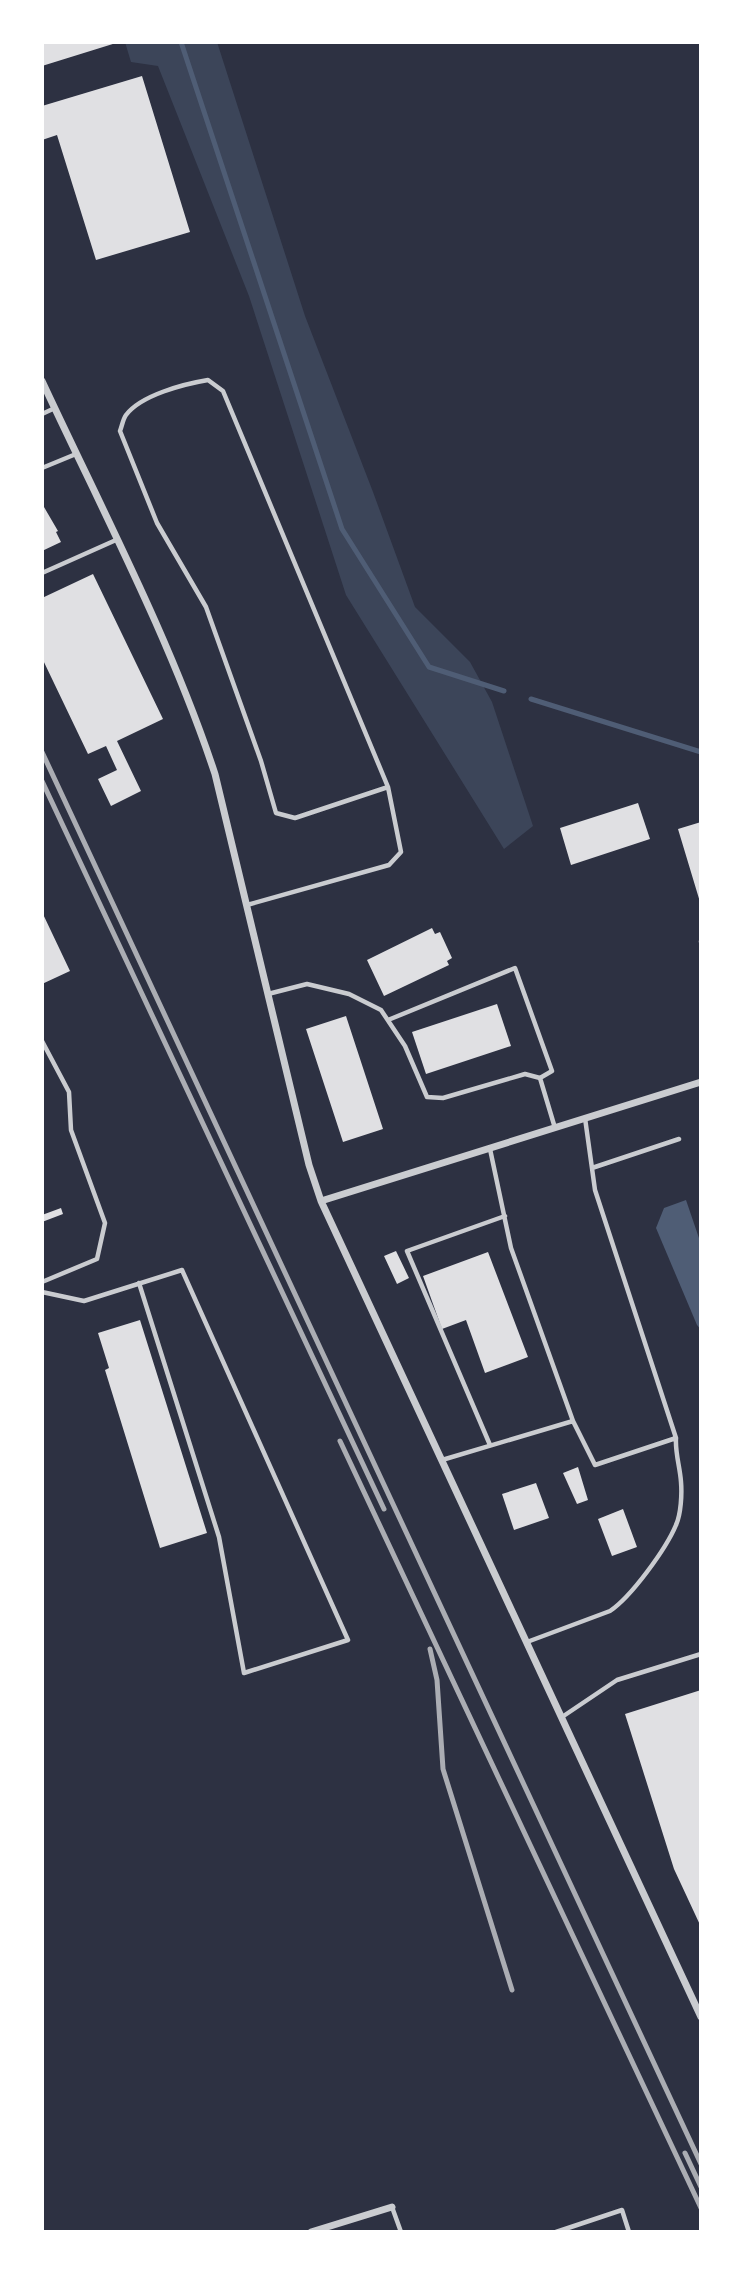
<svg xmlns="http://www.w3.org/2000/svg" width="743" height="2274" viewBox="0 0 743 2274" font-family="'Archivo Narrow',sans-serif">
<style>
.green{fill:#3c4559}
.water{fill:#4f5d75}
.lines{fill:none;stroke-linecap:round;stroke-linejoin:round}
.stream{stroke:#4f5d75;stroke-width:5}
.building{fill:#e0e0e3}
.service{stroke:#caccd0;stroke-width:4.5}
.minor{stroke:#caccd0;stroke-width:7}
.rail{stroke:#abadb3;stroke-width:5}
</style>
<rect width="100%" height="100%" fill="#2d3142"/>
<path class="green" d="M 125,42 L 217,42 L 305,316 L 373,492 L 415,607 L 470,662 L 492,702 L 533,826 L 504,849 L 346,595 L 249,296 L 158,66 L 131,62 Z"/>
<path class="water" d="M 686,1200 L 701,1244 L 701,1330 L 697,1325 L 656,1228 L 664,1208 Z"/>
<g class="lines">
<path class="stream" d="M 181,42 L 342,529 L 429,667 L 504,691
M 531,699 L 701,752"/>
</g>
<path class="building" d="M 42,42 L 116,42 L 116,43 L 42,66 Z
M 142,76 L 190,232 L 96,260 L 57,135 L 42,140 L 42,106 Z
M 44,507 L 58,531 L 56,532 L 61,542 L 42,551 L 42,508 Z
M 93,574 L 163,719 L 117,741 L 141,791 L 111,806 L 98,779 L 117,770 L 106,746 L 88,754 L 42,658 L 42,598 Z
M 638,803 L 650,839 L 571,865 L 560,828 Z
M 701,822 L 701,901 L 700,902 L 678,829 Z
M 42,912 L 70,971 L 42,984 Z
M 432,928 L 435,934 L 440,932 L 452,958 L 447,961 L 449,965 L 384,996 L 367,960 Z
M 497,1004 L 511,1046 L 426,1074 L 412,1032 Z
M 346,1016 L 383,1129 L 343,1142 L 306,1029 Z
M 61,1208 L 63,1214 L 42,1222 L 42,1215 Z
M 396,1251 L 409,1278 L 397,1284 L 384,1256 Z
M 488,1252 L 528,1357 L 485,1373 L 466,1320 L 442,1329 L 423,1276 Z
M 140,1320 L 207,1533 L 160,1548 L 105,1370 L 109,1368 L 98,1333 Z
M 578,1467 L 588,1500 L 577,1504 L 563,1473 Z
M 536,1483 L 549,1518 L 514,1530 L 502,1494 Z
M 623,1509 L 637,1547 L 612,1556 L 598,1519 Z
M 701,1690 L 701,1927 L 674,1869 L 625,1714 Z"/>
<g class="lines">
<path class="service" d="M 42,414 L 55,408
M 42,468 L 76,454
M 42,573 L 116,540
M 247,905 L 389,865 L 401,852 L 388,787 L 223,391 L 208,380 C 184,384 141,395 126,415 C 123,419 122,426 120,431 L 157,523 L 206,607 L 261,761 L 276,813 L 295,818 L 388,787
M 701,941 L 701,942
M 268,994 L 307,984 L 349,994 L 381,1010 L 405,1046 L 427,1097 L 443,1098 L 525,1074 L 540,1078 L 552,1071 L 515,968 L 388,1020
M 42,1041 L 69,1092 L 71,1130 L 105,1223 L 97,1259 L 42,1282
M 540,1078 L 555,1128
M 592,1168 L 679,1139
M 42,1292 L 84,1301 L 182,1270 L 348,1640 L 244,1673 L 219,1537 L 139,1283
M 573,1421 L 595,1465 L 676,1438 L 595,1190 L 585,1118
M 490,1445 L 407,1251 L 505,1216
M 442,1460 L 573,1421 L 511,1248 L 490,1149
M 527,1642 L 610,1611 C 631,1597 666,1549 676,1525 C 681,1514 682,1494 681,1482 C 680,1467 675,1453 676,1438
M 562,1717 L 617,1680 L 701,1654
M 392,2207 L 401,2232
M 556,2232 L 622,2210 L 629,2232"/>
<path class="minor" d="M 42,381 C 102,510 170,638 215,774 L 309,1165 L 321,1201 L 701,2017
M 321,1201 L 701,1082
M 311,2232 L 392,2207"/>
<path class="rail" d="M 42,752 L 701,2164
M 42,781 L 384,1509
M 340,1441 L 701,2208
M 430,1649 L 437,1680 L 443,1769 L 512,1990
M 685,2153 L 701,2187"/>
</g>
<rect width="743" height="2274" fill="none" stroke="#ffffff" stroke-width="88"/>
</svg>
